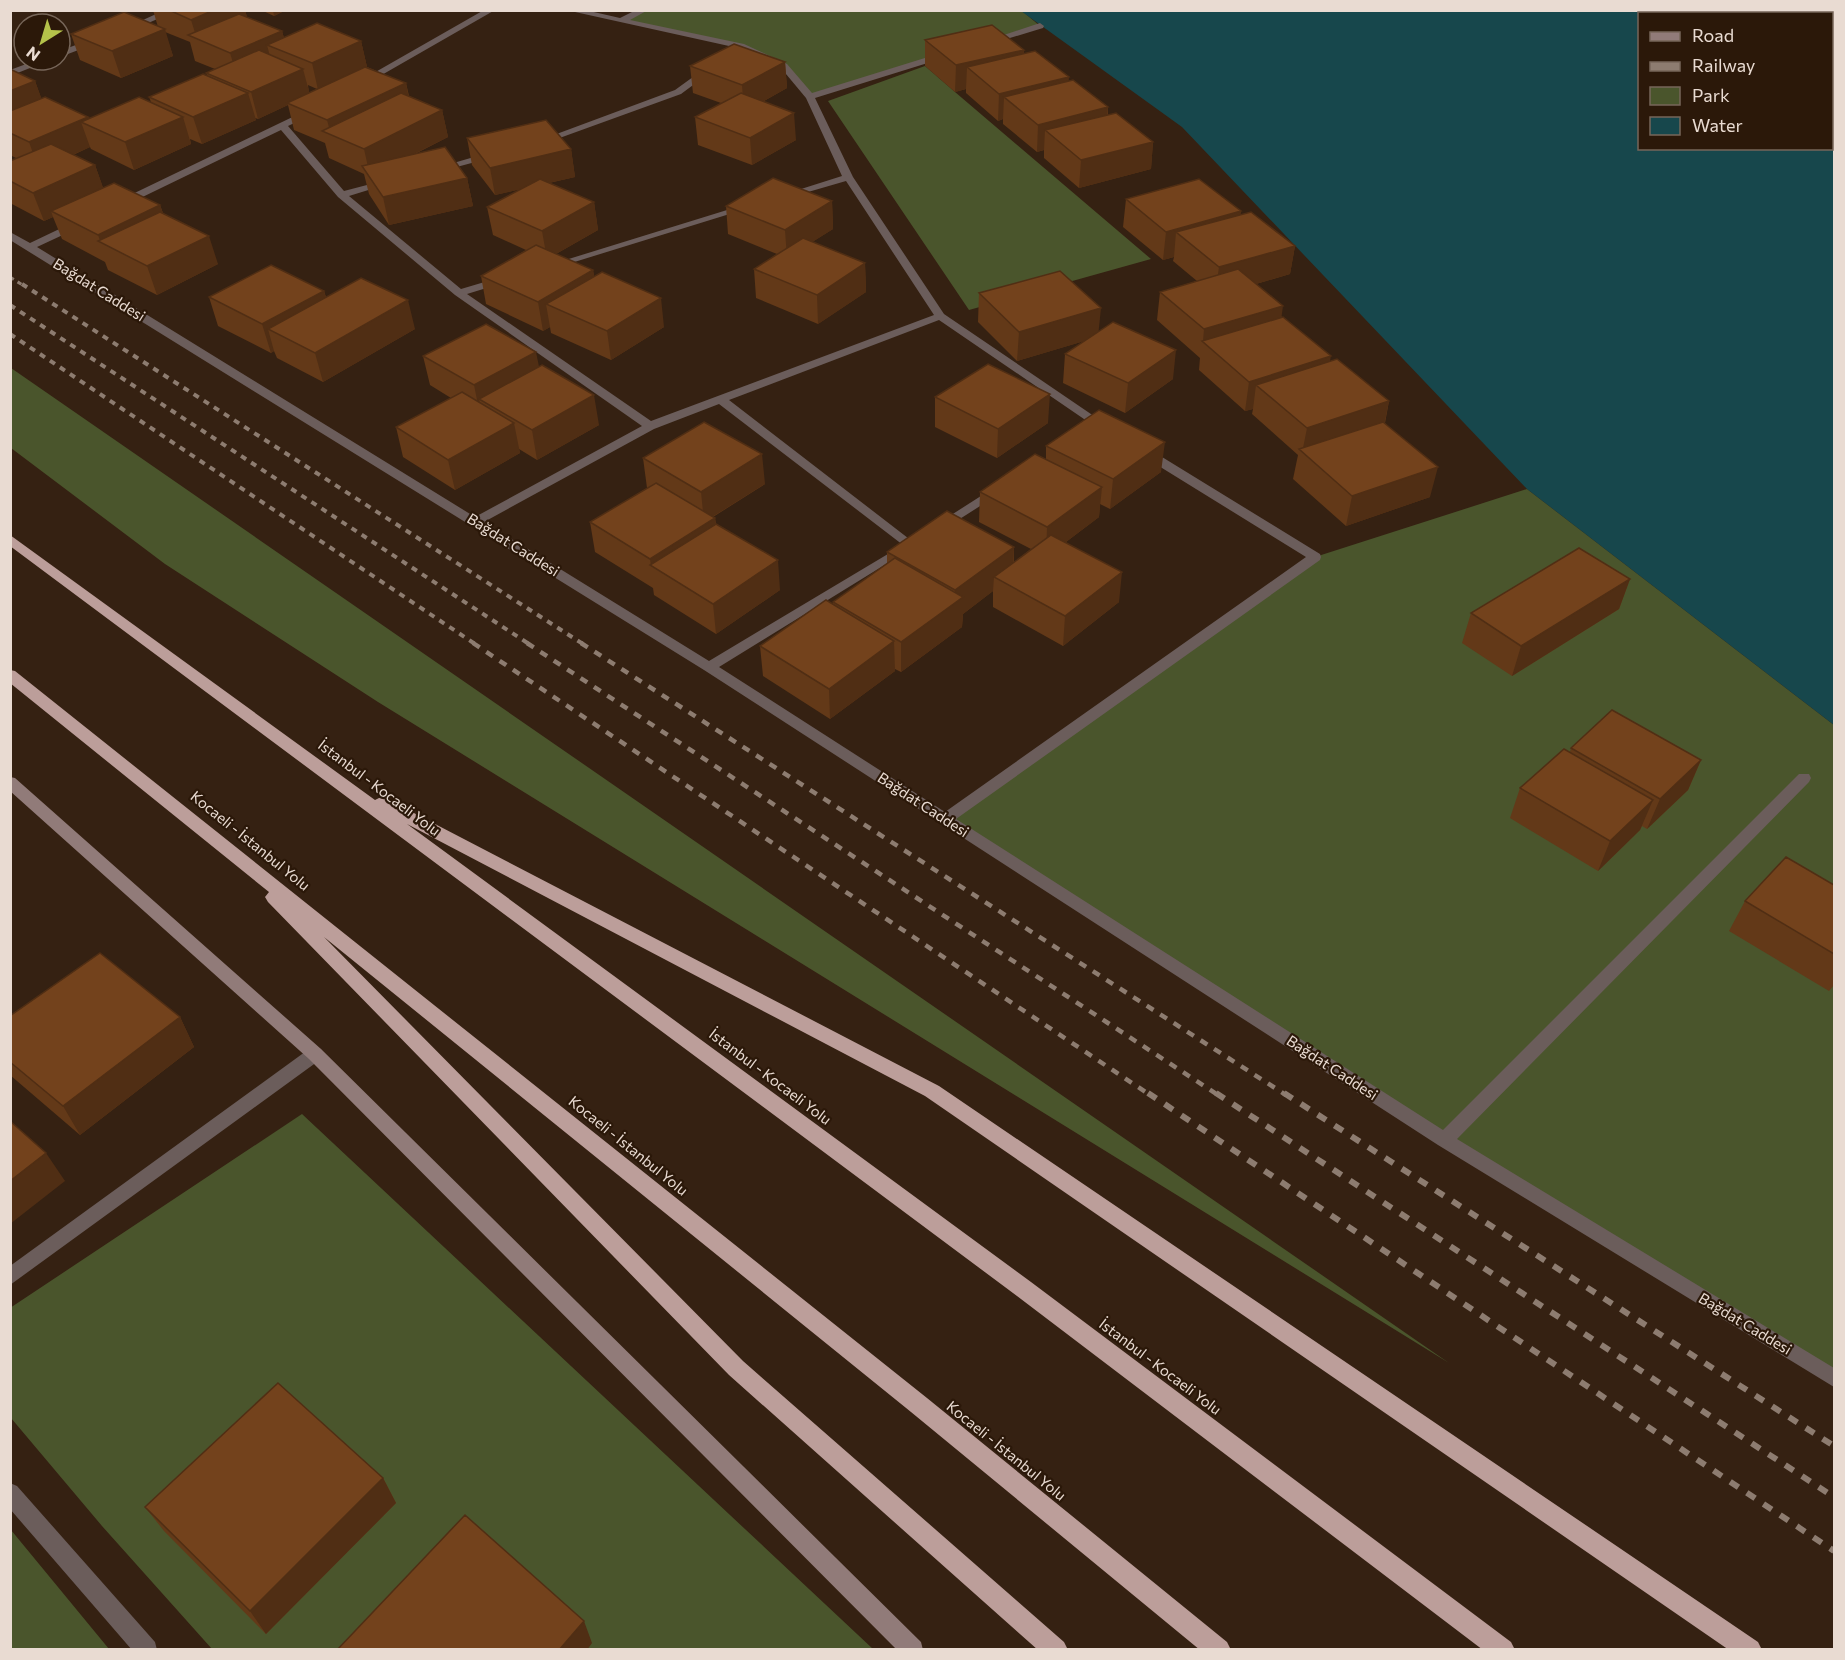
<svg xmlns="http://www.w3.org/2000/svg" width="1845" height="1660" viewBox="0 0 1845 1660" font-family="Commissioner,sans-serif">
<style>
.green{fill:#4a552c}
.water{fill:#17474c;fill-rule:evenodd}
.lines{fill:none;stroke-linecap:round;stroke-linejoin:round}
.minor{fill:#6b5d5b;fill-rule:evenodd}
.secondary{fill:#917b79;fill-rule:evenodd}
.trunk{fill:#bc9e9a;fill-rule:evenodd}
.rail-far3{stroke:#8d7c70;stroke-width:3;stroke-dasharray:4.5 4.5;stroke-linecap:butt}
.rail-far2{stroke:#8d7c70;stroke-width:4;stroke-dasharray:6 6;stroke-linecap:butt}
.rail-far1{stroke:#8d7c70;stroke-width:4.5;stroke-dasharray:8 8;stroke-linecap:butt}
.rail{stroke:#8d7c70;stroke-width:6;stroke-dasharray:10 10;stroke-linecap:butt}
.wall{fill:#633918;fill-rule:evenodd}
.shaded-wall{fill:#502e14}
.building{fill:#73421c;stroke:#502e14;stroke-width:1.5}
.labels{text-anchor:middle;stroke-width:4.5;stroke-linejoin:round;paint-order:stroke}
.street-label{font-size:15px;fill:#e9dbd2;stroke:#2b1809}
</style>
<rect width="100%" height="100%" fill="#352112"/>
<path class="green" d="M 644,10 L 1021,10 L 1040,26 L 810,97 L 784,66 L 742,46 L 621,21 Z
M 925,66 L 955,92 L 1151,259 L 969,310 L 828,101 Z
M 11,368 L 1449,1363 L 378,702 L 165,564 L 11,448 Z
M 1527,489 L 1834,725 L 1834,1378 L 1444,1140 L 945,819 L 1315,557 Z
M 302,1114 L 873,1649 L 212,1649 L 102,1526 L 11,1418 L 10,1308 Z
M 10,1530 L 11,1530 L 109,1649 L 11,1649 Z"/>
<path class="water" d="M 1021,11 L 1834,11 L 1834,725 L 1527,489 L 1182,127 ZM 1640,14 L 1832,14 L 1832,148 L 1640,148 Z"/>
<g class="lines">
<path class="minor" d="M 165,10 L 178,10 L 130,31 L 123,29 Z
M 484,10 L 495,10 L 366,84 L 358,82 Z
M 566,10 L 585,10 L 620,18 L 636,10 L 648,10 L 630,20 L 744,44 L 787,64 L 812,93 L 941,53 L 947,53 L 947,57 L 815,98 L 853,177 L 944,314 L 1110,427 L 1108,430 L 1100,430 L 939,320 L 729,400 L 917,545 L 719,667 L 945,812 L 1306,557 L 1141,455 L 1141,449 L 1149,449 L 1320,554 L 1321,557 L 1320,560 L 956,819 L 1443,1130 L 1799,774 L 1809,774 L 1811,778 L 1809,782 L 1457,1139 L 1834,1368 L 1834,1387 L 1438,1145 L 704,670 L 10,240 L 10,232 L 30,243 L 74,222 L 82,222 L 82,226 L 37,247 L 475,517 L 642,426 L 455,295 L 338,197 L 281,130 L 126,205 L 118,205 L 118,201 L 305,111 L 311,111 L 311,115 L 288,126 L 344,191 L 386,180 L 391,183 L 349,196 L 461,289 L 498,278 L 506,278 L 506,282 L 467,294 L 651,421 L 934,315 L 846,181 L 784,199 L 779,196 L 842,176 L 806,98 L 781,68 L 738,48 ZM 719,404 L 903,545 L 709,661 L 484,522 L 654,429 Z
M 1040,23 L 1044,26 L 1043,28 L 987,45 L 983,42 Z
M 94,38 L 98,41 L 97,43 L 60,57 L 60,51 Z
M 37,60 L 50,60 L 10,76 L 10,70 Z
M 704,69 L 712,71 L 681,94 L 543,144 L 535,142 L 675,90 Z
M 491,152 L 496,155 L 494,157 L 438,172 L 433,169 Z
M 740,206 L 749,208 L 555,268 L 551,269 L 546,266 Z
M 995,487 L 999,488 L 1001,491 L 999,494 L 944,529 L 936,529 L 934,526 Z
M 315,1047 L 321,1049 L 323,1054 L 321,1059 L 10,1285 L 10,1266 L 309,1049 Z
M 10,1483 L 17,1486 L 155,1642 L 157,1650 L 132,1650 L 10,1509 Z"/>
<path class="secondary" d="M 10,777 L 15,778 L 321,1049 L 921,1642 L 923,1650 L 897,1650 L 309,1059 L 10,791 Z"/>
<path class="trunk" d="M 10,535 L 375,800 L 381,797 L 387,799 L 939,1086 L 1758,1642 L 1762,1650 L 1729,1650 L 925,1096 L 407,824 L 1031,1282 L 1511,1642 L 1515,1650 L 1483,1650 L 1017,1296 L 10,546 Z
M 10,670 L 15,671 L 927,1398 L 1227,1642 L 1231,1650 L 1200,1650 L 911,1412 L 324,937 L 743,1361 L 1064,1642 L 1068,1650 L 1038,1650 L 729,1375 L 268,902 L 265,897 L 269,892 L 10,683 Z"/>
<path class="rail-far3" d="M 10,277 L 24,286"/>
<path class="rail-far2" d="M 22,284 L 583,644
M 10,305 L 529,644
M 10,334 L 475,644"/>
<path class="rail-far1" d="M 473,643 L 1150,1095
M 527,643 L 1218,1095
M 581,643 L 1286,1095"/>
<path class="rail" d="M 1148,1093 L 1834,1551
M 1216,1093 L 1834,1497
M 1284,1093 L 1834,1446"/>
</g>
<path class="wall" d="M 153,10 L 245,10 L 247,17 L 282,31 L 284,38 L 361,41 L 367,67 L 406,83 L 409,96 L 442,110 L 448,137 L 413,155 L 467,178 L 473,206 L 389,225 L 369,194 L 364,174 L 329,158 L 325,143 L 294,130 L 288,105 L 258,119 L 255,118 L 256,120 L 202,144 L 190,139 L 191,144 L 134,170 L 91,149 L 90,147 L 73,155 L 95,165 L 103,188 L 160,205 L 163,213 L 218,264 L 157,295 L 108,270 L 105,262 L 62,239 L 53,217 L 44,221 L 10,203 L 10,161 L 16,158 L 10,155 L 10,69 L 35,81 L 41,98 L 88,117 L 89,118 L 151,102 L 149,97 L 207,75 L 206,73 L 215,69 L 195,61 L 190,42 L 165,32 L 173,56 L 121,78 L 80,60 L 71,34 L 158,27 ZM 308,85 L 317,89 L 309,93 Z
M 261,10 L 286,10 L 274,16 Z
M 925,40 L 1024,50 L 1024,53 L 1108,107 L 1108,115 L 1153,142 L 1151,169 L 1079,188 L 1044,158 L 1044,150 L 1037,152 L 1003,124 L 1003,119 L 998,121 L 966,93 L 966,89 L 955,92 L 925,66 Z
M 785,62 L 787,88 L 764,101 L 796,140 L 752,165 L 698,145 L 695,117 L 721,103 L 693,93 L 690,66 Z
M 467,138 L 571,149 L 575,177 L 549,183 L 594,202 L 598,230 L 556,254 L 593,270 L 594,276 L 664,327 L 611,360 L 551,333 L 550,327 L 543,331 L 486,304 L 481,276 L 526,250 L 493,235 L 487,207 L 521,189 L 495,195 L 472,165 Z
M 1126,199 L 1241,211 L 1240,215 L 1295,246 L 1290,274 L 1256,284 L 1282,317 L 1330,362 L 1389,401 L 1385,423 L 1430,497 L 1346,526 L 1293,479 L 1298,455 L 1252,414 L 1253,409 L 1245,411 L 1199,370 L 1200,358 L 1157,320 L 1160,292 L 1197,281 L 1173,261 L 1174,257 L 1163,260 L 1123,227 Z
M 832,201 L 833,229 L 812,242 L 865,263 L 866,292 L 818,324 L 756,298 L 754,269 L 777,254 L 728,234 L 726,206 Z
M 324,291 L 326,297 L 415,329 L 323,382 L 277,358 L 274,351 L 271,353 L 218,326 L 209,297 Z
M 979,293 L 1099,331 L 1173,379 L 1125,413 L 1063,383 L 1065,354 L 1084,341 L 1017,361 L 978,322 Z
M 423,356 L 539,367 L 599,425 L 537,460 L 519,449 L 520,453 L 455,490 L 403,457 L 396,427 L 451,398 L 430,385 Z
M 935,397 L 1048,423 L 997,458 L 935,427 Z
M 1046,446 L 1161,472 L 1110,509 L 1100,504 L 1099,517 L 1066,542 L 1119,602 L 1063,646 L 993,607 L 993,591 L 963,614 L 962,627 L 901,672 L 895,669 L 895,671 L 830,719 L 763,676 L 760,646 L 833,604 L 833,602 L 887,564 L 887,552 L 1014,547 L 1014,562 L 1031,549 L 979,522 L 980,492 L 1046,459 Z
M 643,458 L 765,484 L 713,517 L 715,518 L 716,524 L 780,590 L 716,634 L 654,595 L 653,588 L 595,552 L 590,522 L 647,488 Z
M 1630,579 L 1619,609 L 1512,676 L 1462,643 L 1471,613 Z
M 1571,748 L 1701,760 L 1688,790 L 1647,829 L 1642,826 L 1640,830 L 1598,871 L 1510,818 L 1520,788 L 1570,752 Z
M 1834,885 L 1834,985 L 1829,991 L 1729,931 L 1745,901 Z
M 10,1016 L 180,1017 L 194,1047 L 80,1135 L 10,1075 Z
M 383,1478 L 396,1503 L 266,1634 L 164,1531 L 145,1507 Z"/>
<path class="shaded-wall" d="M 214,10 L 245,10 L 249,25 L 197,39 L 191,20 Z
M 273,10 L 286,10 L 274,16 Z
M 165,29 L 173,56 L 121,78 L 112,51 Z
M 282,31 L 288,53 L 267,45 L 272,64 L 238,79 L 230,53 Z
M 361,41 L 367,67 L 318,90 L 312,63 Z
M 1024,50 L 1023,76 L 967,67 L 966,89 L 955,92 L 956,65 Z
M 785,62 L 787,88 L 744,112 L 742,85 Z
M 303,69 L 310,95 L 287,103 L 288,105 L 258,119 L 251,92 Z
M 1069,77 L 1067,104 L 1004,97 L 1003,119 L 998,121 L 999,94 Z
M 35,81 L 45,108 L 10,122 L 10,91 Z
M 406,83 L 411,110 L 331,135 L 327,120 Z
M 248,93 L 256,120 L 202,144 L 193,117 Z
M 1108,107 L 1106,135 L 1045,130 L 1044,150 L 1037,152 L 1038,125 Z
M 442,110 L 448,137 L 370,176 L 364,149 Z
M 794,113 L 796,140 L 752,165 L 750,138 Z
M 88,117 L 92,126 L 81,122 L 90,147 L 39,170 L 29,142 Z
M 183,117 L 191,144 L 134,170 L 125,142 Z
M 1153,142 L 1151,169 L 1079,188 L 1081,160 Z
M 571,149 L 575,177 L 495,195 L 490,168 Z
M 95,165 L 105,193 L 51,211 L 53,217 L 44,221 L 33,193 Z
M 467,178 L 473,206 L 389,225 L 383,197 Z
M 832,201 L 833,229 L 787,258 L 785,230 Z
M 594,202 L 598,230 L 547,259 L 542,231 Z
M 160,205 L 170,234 L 101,243 L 98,235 Z
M 1241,211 L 1237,239 L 1176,232 L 1174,257 L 1163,260 L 1166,232 Z
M 209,236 L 218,264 L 157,295 L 147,266 Z
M 1295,246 L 1290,274 L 1215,296 L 1219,267 Z
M 865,263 L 866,292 L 818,324 L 817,295 Z
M 593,270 L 598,299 L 546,304 L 550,327 L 543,331 L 538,302 Z
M 324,291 L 332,320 L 268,329 L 274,351 L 271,353 L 262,324 Z
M 661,298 L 664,327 L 611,360 L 607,331 Z
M 408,300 L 415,329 L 323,382 L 315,353 Z
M 1283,306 L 1279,335 L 1203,341 L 1204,329 Z
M 1101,308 L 1098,337 L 1017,361 L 1019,332 Z
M 1176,350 L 1173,379 L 1125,413 L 1128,383 Z
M 536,352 L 542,381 L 479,399 L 482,414 L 480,415 L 474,385 Z
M 1331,356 L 1325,385 L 1256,385 L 1253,409 L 1245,411 L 1249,382 Z
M 1050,394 L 1048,423 L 997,458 L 998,429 Z
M 594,395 L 599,425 L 537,460 L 532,430 Z
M 1389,401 L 1383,431 L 1302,453 L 1307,428 Z
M 514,423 L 520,453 L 455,490 L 448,460 Z
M 1165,442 L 1161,472 L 1110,509 L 1113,479 Z
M 762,454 L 765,484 L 704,522 L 701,492 Z
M 1438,467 L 1430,497 L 1346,526 L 1352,496 Z
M 1102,487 L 1099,517 L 1046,557 L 1047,527 Z
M 715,518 L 719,548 L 651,566 L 650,559 Z
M 1014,547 L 1013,577 L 994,577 L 993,591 L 963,614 L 962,627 L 901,672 L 901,642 L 955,603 L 955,590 Z
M 778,560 L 780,590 L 716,634 L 713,604 Z
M 1122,572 L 1119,602 L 1063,646 L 1065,616 Z
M 1630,579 L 1619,609 L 1512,676 L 1521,646 Z
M 894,641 L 895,671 L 830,719 L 829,689 Z
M 1701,760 L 1688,790 L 1647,829 L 1660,799 Z
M 1653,800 L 1640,830 L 1598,871 L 1610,841 Z
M 180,1017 L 194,1047 L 80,1135 L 63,1106 Z
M 46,1153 L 65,1181 L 10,1224 L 10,1181 Z
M 383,1478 L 396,1503 L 266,1634 L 250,1611 Z
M 584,1621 L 592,1643 L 587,1650 L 559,1650 Z"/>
<path class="building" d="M 169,10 L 214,10 L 191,20 Z
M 124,12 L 165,29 L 112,51 L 71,34 Z
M 239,14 L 282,31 L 230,53 L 188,35 Z
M 317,23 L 361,41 L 312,63 L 267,45 Z
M 992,25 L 1024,50 L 956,65 L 925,40 Z
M 734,44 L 785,62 L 742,85 L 690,66 Z
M 259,50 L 303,69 L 251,92 L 206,73 Z
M 1035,51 L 1069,77 L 999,94 L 967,67 Z
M 365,67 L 406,83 L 327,120 L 287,103 Z
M 10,69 L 35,81 L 10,91 Z
M 203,74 L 248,93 L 193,117 L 149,97 Z
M 1073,80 L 1108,107 L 1038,125 L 1004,97 Z
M 401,93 L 442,110 L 364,149 L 322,131 Z
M 741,93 L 794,113 L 750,138 L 695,117 Z
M 45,97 L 88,117 L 29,142 L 10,133 L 10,111 Z
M 139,97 L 183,117 L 125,142 L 81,122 Z
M 1116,113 L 1153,142 L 1081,160 L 1045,130 Z
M 546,120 L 571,149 L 490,168 L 467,138 Z
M 51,144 L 95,165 L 33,193 L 10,181 L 10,161 Z
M 445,147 L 467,178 L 383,197 L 362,166 Z
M 773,178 L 832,201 L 785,230 L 726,206 Z
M 540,179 L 594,202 L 542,231 L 487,207 Z
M 1199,179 L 1241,211 L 1166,232 L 1126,199 Z
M 114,183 L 160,205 L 98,235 L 51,211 Z
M 160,212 L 209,236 L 147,266 L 98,241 Z
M 1251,212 L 1295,246 L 1219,267 L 1176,232 Z
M 803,238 L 865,263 L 817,295 L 754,269 Z
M 536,245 L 593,270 L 538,302 L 481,276 Z
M 271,265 L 324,291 L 262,324 L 209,297 Z
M 1238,269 L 1283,306 L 1204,329 L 1160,292 Z
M 1060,271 L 1101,308 L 1019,332 L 979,293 Z
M 602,272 L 661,298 L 607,331 L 546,304 Z
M 361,278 L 408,300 L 315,353 L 268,329 Z
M 1283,317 L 1331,356 L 1249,382 L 1202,341 Z
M 1113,322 L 1176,350 L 1128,383 L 1065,354 Z
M 486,324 L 536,352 L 474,385 L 423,356 Z
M 1337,359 L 1389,401 L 1307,428 L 1256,385 Z
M 988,364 L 1050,394 L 998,429 L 935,397 Z
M 542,365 L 594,395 L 532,430 L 479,399 Z
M 462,392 L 514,423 L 448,460 L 396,427 Z
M 1099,410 L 1165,442 L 1113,479 L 1046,446 Z
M 704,422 L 762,454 L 701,492 L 643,458 Z
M 1383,422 L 1438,467 L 1352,496 L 1299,449 Z
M 1035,454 L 1102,487 L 1047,527 L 980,492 Z
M 656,483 L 715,518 L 650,559 L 590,522 Z
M 947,511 L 1014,547 L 955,590 L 887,552 Z
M 716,524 L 778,560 L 713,604 L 650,565 Z
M 1051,535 L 1122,572 L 1065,616 L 994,577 Z
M 1579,548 L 1630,579 L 1521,646 L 1471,613 Z
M 895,558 L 963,597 L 901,642 L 833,602 Z
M 826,600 L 894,641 L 829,689 L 760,646 Z
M 1612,710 L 1701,760 L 1660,799 L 1571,748 Z
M 1564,749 L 1653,800 L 1610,841 L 1520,788 Z
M 1786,857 L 1834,885 L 1834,954 L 1745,901 Z
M 100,953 L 180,1017 L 63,1106 L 10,1062 L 10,1016 Z
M 10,1121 L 46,1153 L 10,1181 Z
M 278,1383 L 383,1478 L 250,1611 L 145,1507 Z
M 465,1515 L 584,1621 L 559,1650 L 337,1650 Z"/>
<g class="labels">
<g class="street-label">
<text transform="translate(99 290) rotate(32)" y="5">Bağdat Caddesi</text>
<text transform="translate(513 545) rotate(32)" y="5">Bağdat Caddesi</text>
<text transform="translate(379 788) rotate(37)" y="5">İstanbul - Kocaeli Yolu</text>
<text transform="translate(923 805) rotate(33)" y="5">Bağdat Caddesi</text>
<text transform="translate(250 841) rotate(39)" y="5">Kocaeli - İstanbul Yolu</text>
<text transform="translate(1332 1068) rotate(33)" y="5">Bağdat Caddesi</text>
<text transform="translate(770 1077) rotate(37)" y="5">İstanbul - Kocaeli Yolu</text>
<text transform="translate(628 1146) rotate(39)" y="5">Kocaeli - İstanbul Yolu</text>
<text transform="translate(1745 1324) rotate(31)" y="5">Bağdat Caddesi</text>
<text transform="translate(1160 1367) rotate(37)" y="5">İstanbul - Kocaeli Yolu</text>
<text transform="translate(1006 1451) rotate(39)" y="5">Kocaeli - İstanbul Yolu</text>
</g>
</g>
<rect width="1845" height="1660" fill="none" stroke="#e9dbd2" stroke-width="24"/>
<rect x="1638" y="12" width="195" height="138" fill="#2b1809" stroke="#776659" stroke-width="1.5"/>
<rect x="1650" y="32" width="30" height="9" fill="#917b79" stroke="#776659" stroke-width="1.5"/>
<text x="1692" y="42" font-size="18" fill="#e9dbd2">Road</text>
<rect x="1650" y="62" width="30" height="9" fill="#8d7c70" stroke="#776659" stroke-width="1.5"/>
<text x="1692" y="72" font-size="18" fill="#e9dbd2">Railway</text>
<rect x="1650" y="87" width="30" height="18" fill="#4a552c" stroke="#776659" stroke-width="1.5"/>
<text x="1692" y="102" font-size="18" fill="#e9dbd2">Park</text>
<rect x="1650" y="117" width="30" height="18" fill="#17474c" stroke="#776659" stroke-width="1.5"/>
<text x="1692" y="132" font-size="18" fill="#e9dbd2">Water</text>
<g transform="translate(42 42) rotate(217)"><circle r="28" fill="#2b1809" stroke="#776659" stroke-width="1.5"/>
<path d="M0-4.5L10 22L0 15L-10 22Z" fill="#b5c24a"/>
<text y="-9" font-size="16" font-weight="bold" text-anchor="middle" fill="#e9dbd2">N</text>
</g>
</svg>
